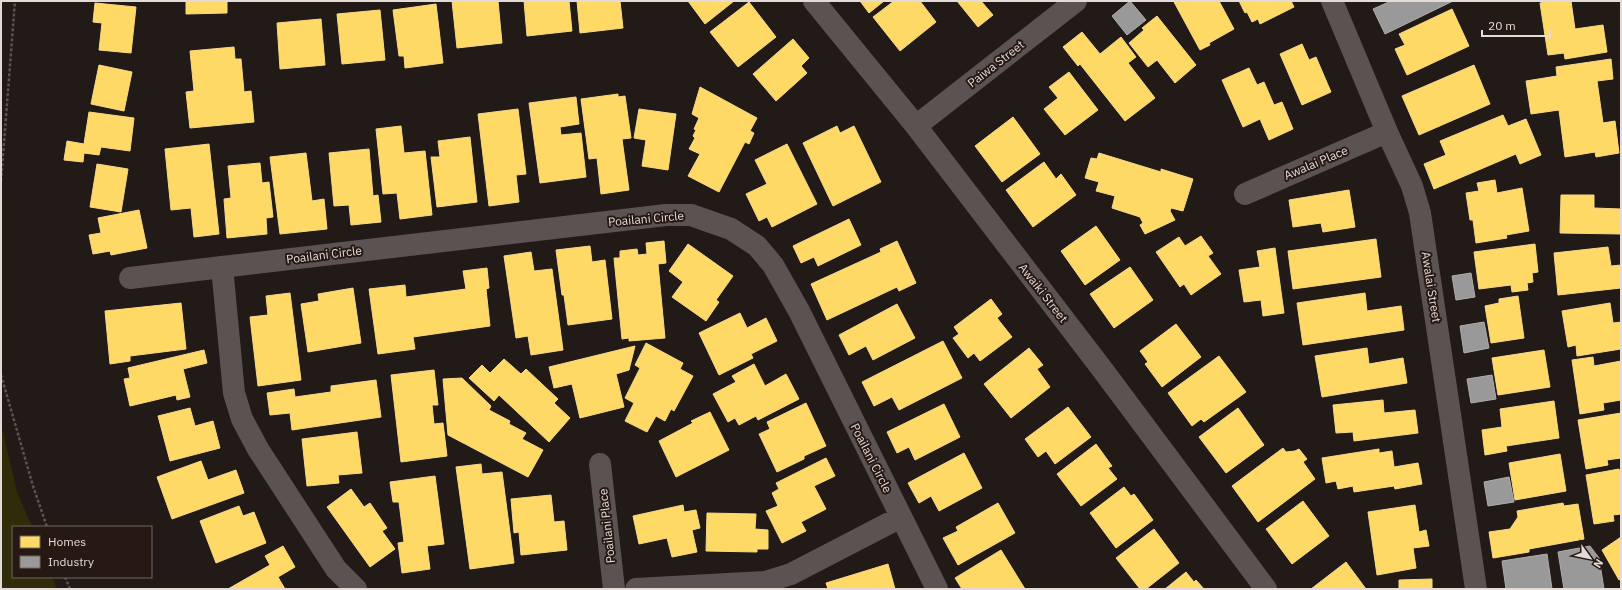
<svg xmlns="http://www.w3.org/2000/svg" width="1622" height="590" viewBox="0 0 1622 590" font-family="'IBM Plex Sans',sans-serif">
<style>
.green{fill:#302b09}
.homes{fill:#ffd966;stroke:#f7d988}
.industry{fill:#999;stroke:#b0acab}
.lines{fill:none;stroke-linecap:round;stroke-linejoin:round}
.path{stroke:#5a5352;stroke-width:2.5;stroke-dasharray:3 2;stroke-linecap:butt}
.street{stroke:#5b5252;stroke-width:22}
.labels{text-anchor:middle;stroke-width:4;stroke-linejoin:round;paint-order:stroke}
.street-label{font-size:12px;fill:#e4dad6;stroke:#261813}
</style>
<rect width="100%" height="100%" fill="#221a17"/>
<path class="green" d="M 1,424 L 17,492 L 32,527 L 13,527 L 13,577 L 52,577 L 57,589 L 1,589 Z"/>
<path class="homes" d="M 186,1 L 227,1 L 227,13 L 186,14 Z
M 452,1 L 498,1 L 502,43 L 457,48 Z
M 524,1 L 569,1 L 572,31 L 527,36 Z
M 577,1 L 620,1 L 623,28 L 580,33 Z
M 688,1 L 734,1 L 705,24 Z
M 860,1 L 884,1 L 869,13 Z
M 894,1 L 920,1 L 936,22 L 900,51 L 873,17 Z
M 957,1 L 981,1 L 993,15 L 978,27 Z
M 1177,1 L 1219,1 L 1234,29 L 1209,43 L 1210,45 L 1200,50 L 1174,2 Z
M 1239,1 L 1291,1 L 1294,7 L 1260,24 L 1258,19 L 1252,22 L 1247,12 L 1245,13 Z
M 1550,1 L 1571,1 L 1575,29 L 1603,25 L 1607,52 L 1565,59 L 1564,53 L 1548,55 L 1540,3 Z
M 749,2 L 776,37 L 738,67 L 710,32 Z
M 95,3 L 136,7 L 131,53 L 99,50 L 102,23 L 93,22 Z
M 436,4 L 443,63 L 405,68 L 404,56 L 399,56 L 393,10 Z
M 1452,9 L 1469,46 L 1407,75 L 1395,49 L 1405,45 L 1399,34 Z
M 380,10 L 385,60 L 342,64 L 337,14 Z
M 1157,16 L 1196,65 L 1175,83 L 1157,60 L 1148,67 L 1129,43 L 1144,30 L 1142,28 Z
M 321,19 L 325,65 L 280,69 L 277,23 Z
M 1082,32 L 1100,54 L 1121,37 L 1136,57 L 1128,63 L 1155,98 L 1125,121 L 1080,64 L 1078,66 L 1063,47 Z
M 793,39 L 809,58 L 801,66 L 807,73 L 776,101 L 753,74 Z
M 1302,44 L 1309,60 L 1316,57 L 1331,92 L 1302,105 L 1280,54 Z
M 234,47 L 235,59 L 241,59 L 244,92 L 251,91 L 254,122 L 190,128 L 186,92 L 194,91 L 190,51 Z
M 1611,59 L 1613,79 L 1597,81 L 1603,123 L 1615,121 L 1619,153 L 1596,157 L 1595,152 L 1565,157 L 1559,110 L 1531,114 L 1526,81 L 1557,76 L 1556,67 Z
M 99,65 L 132,72 L 124,111 L 91,104 Z
M 1474,65 L 1490,104 L 1419,135 L 1402,96 Z
M 1249,68 L 1257,85 L 1264,82 L 1274,105 L 1282,102 L 1293,129 L 1269,140 L 1260,119 L 1243,127 L 1222,80 Z
M 1069,72 L 1098,110 L 1065,135 L 1044,109 L 1058,98 L 1049,87 Z
M 700,87 L 757,118 L 750,131 L 754,133 L 749,144 L 745,142 L 719,192 L 688,176 L 700,154 L 689,149 L 695,138 L 693,136 L 696,130 L 694,129 L 699,118 L 692,114 Z
M 618,94 L 618,97 L 625,96 L 631,138 L 622,139 L 629,190 L 601,194 L 597,158 L 589,159 L 581,99 Z
M 576,97 L 579,124 L 560,127 L 561,135 L 581,133 L 586,177 L 540,183 L 529,103 Z
M 518,109 L 526,174 L 516,175 L 519,202 L 489,206 L 478,114 Z
M 639,109 L 676,114 L 668,170 L 642,166 L 646,140 L 634,138 Z
M 89,112 L 134,118 L 130,151 L 101,147 L 99,155 L 84,153 L 83,162 L 64,160 L 67,141 L 84,144 Z
M 1503,115 L 1508,126 L 1526,119 L 1541,155 L 1520,164 L 1516,154 L 1434,189 L 1424,164 L 1446,155 L 1440,141 Z
M 1013,117 L 1040,154 L 1002,182 L 975,146 Z
M 401,126 L 404,153 L 425,151 L 432,215 L 400,219 L 397,193 L 383,194 L 376,129 Z
M 837,126 L 840,133 L 854,126 L 881,182 L 833,206 L 803,143 Z
M 470,137 L 477,202 L 437,207 L 431,157 L 440,157 L 438,141 Z
M 209,144 L 219,234 L 194,237 L 191,208 L 171,210 L 165,149 Z
M 787,144 L 817,204 L 772,227 L 767,217 L 759,221 L 746,194 L 767,184 L 755,160 Z
M 369,149 L 373,196 L 378,195 L 381,222 L 351,225 L 349,205 L 334,206 L 329,153 Z
M 306,153 L 312,201 L 324,199 L 327,229 L 280,234 L 270,157 Z
M 1099,153 L 1161,172 L 1161,169 L 1193,179 L 1183,211 L 1171,208 L 1170,211 L 1175,220 L 1145,234 L 1140,225 L 1143,223 L 1140,217 L 1112,208 L 1115,196 L 1096,191 L 1099,182 L 1085,178 L 1091,158 L 1097,159 Z
M 1044,162 L 1056,179 L 1061,174 L 1076,195 L 1033,227 L 1006,190 Z
M 260,163 L 262,183 L 269,182 L 273,217 L 266,218 L 267,234 L 227,238 L 224,199 L 231,198 L 228,166 Z
M 97,164 L 128,169 L 121,212 L 90,207 Z
M 1495,180 L 1497,193 L 1522,188 L 1529,231 L 1506,235 L 1507,238 L 1476,243 L 1473,220 L 1470,220 L 1466,193 L 1479,191 L 1477,183 Z
M 1349,190 L 1355,227 L 1323,232 L 1321,223 L 1293,227 L 1289,200 Z
M 1561,195 L 1594,195 L 1594,208 L 1621,209 L 1621,234 L 1560,233 Z
M 139,210 L 147,248 L 111,255 L 110,251 L 93,254 L 89,235 L 101,233 L 98,218 Z
M 849,219 L 861,245 L 818,266 L 814,257 L 801,263 L 793,246 Z
M 1096,226 L 1120,260 L 1085,285 L 1061,251 Z
M 1201,236 L 1213,253 L 1208,256 L 1221,274 L 1191,295 L 1184,284 L 1180,287 L 1156,252 L 1179,237 L 1185,246 Z
M 1376,239 L 1381,277 L 1293,289 L 1288,251 Z
M 664,241 L 666,263 L 658,264 L 665,338 L 629,341 L 629,338 L 622,339 L 614,258 L 620,258 L 620,251 L 637,249 L 638,255 L 647,254 L 646,243 Z
M 897,241 L 916,283 L 899,291 L 897,287 L 827,320 L 811,284 L 881,252 L 880,249 Z
M 688,244 L 733,276 L 716,300 L 719,302 L 706,321 L 672,297 L 683,282 L 669,271 Z
M 1535,244 L 1538,272 L 1532,273 L 1533,282 L 1527,283 L 1528,290 L 1512,292 L 1511,285 L 1479,289 L 1474,252 Z
M 590,246 L 592,262 L 605,260 L 612,319 L 568,325 L 564,295 L 562,295 L 556,250 Z
M 1608,247 L 1611,266 L 1621,265 L 1621,288 L 1558,295 L 1554,253 Z
M 1275,248 L 1284,313 L 1263,316 L 1261,300 L 1244,302 L 1239,270 L 1260,267 L 1257,251 Z
M 531,252 L 534,271 L 552,269 L 563,350 L 531,355 L 528,336 L 516,338 L 504,256 Z
M 1130,267 L 1153,300 L 1114,328 L 1090,294 Z
M 487,268 L 489,288 L 486,289 L 490,326 L 413,337 L 415,349 L 378,354 L 369,289 L 405,285 L 406,297 L 466,289 L 463,271 Z
M 353,288 L 361,343 L 308,352 L 301,304 L 319,301 L 318,294 Z
M 290,293 L 301,380 L 258,386 L 250,317 L 268,315 L 266,296 Z
M 1365,293 L 1367,311 L 1401,306 L 1404,330 L 1303,345 L 1297,303 Z
M 1518,296 L 1524,338 L 1491,343 L 1485,306 L 1499,303 L 1499,299 Z
M 991,299 L 1002,314 L 997,318 L 1012,337 L 980,361 L 974,353 L 968,358 L 953,338 L 959,334 L 954,327 Z
M 181,303 L 186,349 L 130,356 L 130,361 L 110,364 L 105,311 Z
M 1610,303 L 1613,323 L 1621,322 L 1621,349 L 1577,356 L 1576,345 L 1568,347 L 1562,311 Z
M 897,304 L 915,338 L 873,360 L 866,346 L 849,355 L 839,335 Z
M 740,313 L 747,328 L 766,318 L 777,341 L 751,354 L 753,358 L 719,375 L 699,333 Z
M 1176,324 L 1201,357 L 1162,387 L 1145,364 L 1148,362 L 1140,351 Z
M 943,341 L 962,378 L 899,410 L 892,397 L 874,406 L 862,382 Z
M 646,343 L 683,363 L 680,369 L 693,376 L 674,411 L 671,409 L 665,421 L 656,416 L 647,432 L 625,421 L 634,403 L 625,398 L 640,368 L 635,365 Z
M 635,346 L 629,370 L 616,374 L 624,407 L 580,418 L 572,384 L 554,388 L 549,367 Z
M 1029,348 L 1043,365 L 1037,369 L 1050,387 L 1011,418 L 984,384 Z
M 1367,348 L 1369,364 L 1403,358 L 1407,383 L 1322,397 L 1315,356 Z
M 204,350 L 207,363 L 183,369 L 190,397 L 177,400 L 176,395 L 130,406 L 124,379 L 130,378 L 128,368 Z
M 1544,350 L 1550,387 L 1498,395 L 1492,358 Z
M 1219,356 L 1246,392 L 1204,422 L 1201,419 L 1192,426 L 1168,393 Z
M 1593,357 L 1594,366 L 1621,361 L 1621,400 L 1603,403 L 1604,410 L 1580,414 L 1572,360 Z
M 504,359 L 521,374 L 526,369 L 558,399 L 554,403 L 570,418 L 549,442 L 499,395 L 494,401 L 469,378 L 482,365 L 490,373 Z
M 754,364 L 765,386 L 786,374 L 799,399 L 758,420 L 756,416 L 739,425 L 735,418 L 728,422 L 713,394 L 736,382 L 732,376 Z
M 434,370 L 438,405 L 432,405 L 434,424 L 443,423 L 447,456 L 401,462 L 391,375 Z
M 462,378 L 491,406 L 489,410 L 510,421 L 509,424 L 526,433 L 522,439 L 543,450 L 528,477 L 448,435 L 443,379 Z
M 376,380 L 381,417 L 292,430 L 290,413 L 270,415 L 267,393 L 294,389 L 295,397 L 331,392 L 331,386 Z
M 1383,400 L 1384,413 L 1415,410 L 1418,433 L 1354,441 L 1353,432 L 1336,433 L 1333,405 Z
M 1554,401 L 1559,438 L 1506,446 L 1507,451 L 1485,455 L 1482,430 L 1502,427 L 1500,409 Z
M 806,403 L 826,446 L 804,456 L 804,459 L 777,472 L 759,434 L 770,429 L 767,422 Z
M 944,404 L 960,437 L 915,460 L 909,447 L 897,453 L 887,432 Z
M 1068,407 L 1091,437 L 1055,464 L 1046,451 L 1038,457 L 1025,439 Z
M 190,408 L 195,426 L 213,421 L 220,448 L 170,461 L 158,416 Z
M 1238,408 L 1264,445 L 1226,473 L 1199,437 Z
M 710,412 L 729,450 L 676,477 L 659,441 L 693,423 L 691,421 Z
M 1621,413 L 1621,458 L 1607,460 L 1608,465 L 1586,469 L 1578,420 Z
M 357,432 L 362,473 L 338,475 L 339,483 L 307,486 L 302,439 Z
M 1096,444 L 1112,466 L 1108,468 L 1117,479 L 1081,506 L 1057,474 Z
M 1283,448 L 1286,452 L 1295,451 L 1299,449 L 1307,459 L 1303,462 L 1315,479 L 1258,522 L 1232,486 Z
M 1379,449 L 1379,453 L 1392,451 L 1394,467 L 1418,463 L 1422,484 L 1395,489 L 1394,486 L 1354,492 L 1353,486 L 1338,489 L 1336,481 L 1326,483 L 1322,458 Z
M 964,453 L 982,488 L 939,511 L 931,496 L 919,503 L 908,483 Z
M 1560,454 L 1566,491 L 1515,500 L 1509,463 Z
M 826,458 L 835,476 L 814,486 L 826,509 L 801,522 L 806,531 L 782,543 L 766,511 L 778,506 L 772,493 L 779,489 L 776,483 Z
M 201,461 L 208,480 L 236,470 L 244,493 L 172,519 L 157,477 Z
M 481,464 L 482,474 L 502,472 L 514,563 L 470,569 L 456,467 Z
M 1619,469 L 1621,475 L 1621,514 L 1613,515 L 1614,521 L 1594,524 L 1586,475 Z
M 435,476 L 444,544 L 427,546 L 430,569 L 402,573 L 398,543 L 404,542 L 399,502 L 393,502 L 390,482 Z
M 1124,487 L 1131,496 L 1134,494 L 1153,520 L 1116,548 L 1090,513 Z
M 351,489 L 364,507 L 370,503 L 387,528 L 382,531 L 395,549 L 370,567 L 327,507 Z
M 551,495 L 554,522 L 564,521 L 567,550 L 521,555 L 519,532 L 514,533 L 511,499 Z
M 1303,501 L 1329,536 L 1292,564 L 1266,529 Z
M 998,503 L 1015,533 L 958,565 L 943,538 L 958,531 L 956,527 Z
M 1563,503 L 1564,506 L 1578,504 L 1584,539 L 1529,549 L 1529,552 L 1493,558 L 1489,532 L 1510,529 L 1518,517 L 1517,511 Z
M 683,505 L 684,512 L 696,510 L 700,528 L 692,530 L 697,552 L 672,557 L 667,538 L 639,544 L 633,516 Z
M 1415,505 L 1419,532 L 1426,530 L 1429,546 L 1413,548 L 1416,568 L 1377,575 L 1368,512 Z
M 239,506 L 243,516 L 254,512 L 266,543 L 216,563 L 200,521 Z
M 707,513 L 756,514 L 755,529 L 768,530 L 768,549 L 757,549 L 757,552 L 706,551 Z
M 1154,529 L 1179,563 L 1146,589 L 1140,589 L 1116,558 Z
M 1621,537 L 1621,579 L 1619,580 L 1602,550 Z
M 283,546 L 295,567 L 278,577 L 285,589 L 228,589 L 270,565 L 265,556 Z
M 1001,550 L 1025,589 L 962,589 L 955,578 Z
M 1346,562 L 1366,589 L 1311,589 Z
M 888,564 L 895,589 L 828,589 L 826,583 Z
M 1186,572 L 1194,582 L 1196,580 L 1204,589 L 1165,589 Z
M 1432,579 L 1432,589 L 1399,589 L 1399,580 Z"/>
<path class="industry" d="M 1130,1 L 1146,20 L 1127,35 L 1112,16 Z
M 1391,1 L 1453,1 L 1385,34 L 1373,9 Z
M 1471,273 L 1475,297 L 1456,300 L 1452,276 Z
M 1484,322 L 1489,348 L 1464,353 L 1460,326 Z
M 1492,375 L 1496,399 L 1471,403 L 1467,379 Z
M 1509,477 L 1514,502 L 1488,506 L 1484,482 Z
M 1590,546 L 1599,558 L 1604,589 L 1564,589 L 1558,552 Z
M 1547,554 L 1552,589 L 1506,589 L 1502,561 Z"/>
<g class="lines">
<path class="path" d="M 1,181 L 15,1
M 1,375 L 33,486 L 47,527
M 65,577 L 70,589"/>
<path class="street" d="M 814,1 L 916,126 L 1102,369 L 1266,589
M 1332,1 L 1387,132 L 1412,186 L 1420,213 L 1476,589
M 916,126 L 1076,1
M 1245,194 L 1387,132
M 130,278 L 222,267
M 600,464 L 614,589
M 356,589 L 336,569 L 258,449 L 242,419 L 234,393 L 222,267 L 666,215 L 691,215 L 731,229 L 757,246 L 773,265 L 799,311 L 937,589
M 636,589 L 765,582 L 791,574 L 901,517"/>
</g>
<g class="labels">
<g class="street-label">
<text transform="translate(996 64) rotate(-38)" y="4">Paiwa Street</text>
<text transform="translate(1316 163) rotate(-23)" y="4">Awalai Place</text>
<text transform="translate(646 219) rotate(-5)" y="4">Poailani Circle</text>
<text transform="translate(324 255) rotate(-7)" y="4">Poailani Circle</text>
<text transform="translate(1431 287) rotate(81)" y="4">Awalai Street</text>
<text transform="translate(1043 293) rotate(52)" y="4">Awaiki Street</text>
<text transform="translate(871 458) rotate(63)" y="4">Poailani Circle</text>
<text transform="translate(607 526) rotate(-96)" y="4">Poailani Place</text>
</g>
</g>
<rect width="1622" height="590" fill="none" stroke="#e4dad6" stroke-width="4"/>
<rect x="12" y="526" width="140" height="52" fill="#261813" stroke="#726661"/>
<rect x="20" y="536" width="20" height="12" fill="#ffd966" stroke="#726661"/>
<text x="48" y="546" font-size="12" fill="#e4dad6">Homes</text>
<rect x="20" y="556" width="20" height="12" fill="#999999" stroke="#726661"/>
<text x="48" y="566" font-size="12" fill="#e4dad6">Industry</text>
<g transform="translate(1590 558) rotate(123)" stroke="#261813" stroke-width="3" paint-order="stroke">
<path d="M0-3L7 15L0 10L-7 15Z" fill="#e4dad6"/>
<text y="-6" font-size="11" font-weight="bold" text-anchor="middle" fill="#e4dad6">N</text>
</g>
<path d="M1482 30v6h68v-6" fill="none" stroke="#e4dad6" stroke-width="2"/>
<text x="1488" y="30" font-size="12" fill="#e4dad6" stroke="#261813" stroke-width="3" paint-order="stroke">20 m</text>
</svg>
